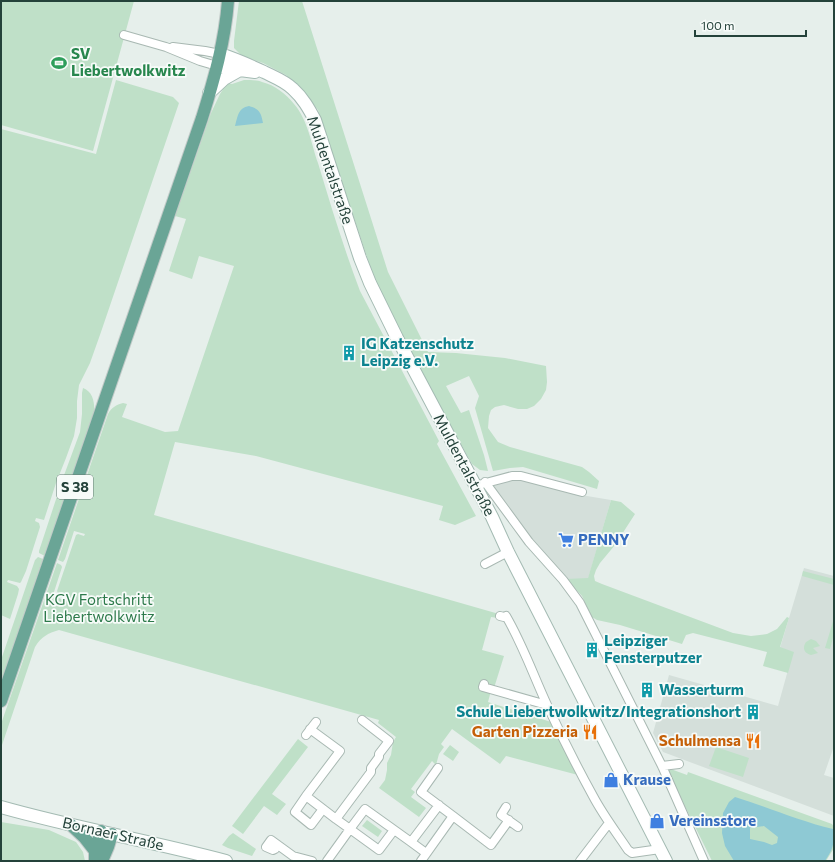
<svg xmlns="http://www.w3.org/2000/svg" width="835" height="862" viewBox="0 0 835 862" font-family="Commissioner,sans-serif">
<style>
.built{fill:#d4dfda}
.green{fill:#bfe0c8}
.water{fill:#8ec9d4;fill-rule:evenodd}
.lines{fill:none;stroke-linecap:round;stroke-linejoin:round}
.street-casing{stroke:#a8b8b2;stroke-width:10}
.secondary-casing{stroke:#a4bbb3;stroke-width:14}
.primary-casing{stroke:#c2cac8;stroke-width:14}
.street{stroke:#fff;stroke-width:8}
.secondary{stroke:#fff;stroke-width:12}
.primary{stroke:#6aa596;stroke-width:12}
.labels{text-anchor:middle;stroke-width:3.5;stroke-linejoin:round;paint-order:stroke}
.shield{fill:#f7fbf9;stroke:#637a73;stroke-width:1}
.shield-label{font-size:14px;font-weight:bold;fill:#24423a}
.leisure-label{font-size:15px;font-weight:bold;fill:#27864d;stroke:#f7fbf9;text-anchor:start}
.street-label{font-size:15px;fill:#24423a;stroke:#f7fbf9}
.culture-label{font-size:15px;font-weight:bold;fill:#0d838f;stroke:#f7fbf9;text-anchor:start}
.shop-label{font-size:15px;font-weight:bold;fill:#366cbe;stroke:#f7fbf9;text-anchor:start}
.park-label{font-size:15px;fill:#2d7a4b;stroke:#f7fbf9}
.food-label{font-size:15px;font-weight:bold;fill:#c56008;stroke:#f7fbf9;text-anchor:end}
</style>
<rect width="100%" height="100%" fill="#e6efeb"/>
<path class="built" d="M 515,479 L 527,481 L 581,495 L 611,500 L 588,579 L 566,579 L 535,542 L 502,502 L 494,486 L 501,482 Z
M 804,568 L 834,576 L 834,746 L 824,775 L 834,778 L 834,816 L 663,752 L 653,733 L 669,675 L 778,706 L 793,652 L 780,648 Z"/>
<path class="green" d="M 1,1 L 134,1 L 93,151 L 1,125 Z
M 239,1 L 302,1 L 388,272 L 428,352 L 456,353 L 505,358 L 546,366 L 547,382 L 546,390 L 541,399 L 534,406 L 527,409 L 518,409 L 504,405 L 495,407 L 491,410 L 489,416 L 488,428 L 498,442 L 510,447 L 582,467 L 589,472 L 599,481 L 597,489 L 523,467 L 510,468 L 493,471 L 475,408 L 479,396 L 469,376 L 446,386 L 461,413 L 469,410 L 484,455 L 488,471 L 480,470 L 472,464 L 429,387 L 393,319 L 379,288 L 369,263 L 318,110 L 302,89 L 286,75 L 263,63 L 242,56 L 234,48 L 234,41 Z
M 116,80 L 173,97 L 179,103 L 101,332 L 90,363 L 79,385 L 77,401 L 77,418 L 74,436 L 66,458 L 56,483 L 44,520 L 36,518 L 35,521 L 39,523 L 40,527 L 26,571 L 21,582 L 20,583 L 8,580 L 7,582 L 17,586 L 19,589 L 18,594 L 10,619 L 1,615 L 1,129 L 96,154 Z
M 244,80 C 250,80 257,80 262,82 C 275,85 286,94 294,104 C 308,120 311,143 318,163 C 331,206 344,249 360,291 L 439,441 L 437,444 L 476,516 L 455,525 L 439,520 L 443,506 L 256,456 L 175,442 L 154,515 L 499,614 L 498,618 L 491,617 L 482,650 L 504,656 L 494,688 L 492,687 L 488,702 L 551,722 L 578,775 L 506,756 L 500,764 L 452,729 L 441,744 L 444,747 L 439,754 L 436,765 L 432,761 L 411,789 L 415,792 L 411,797 L 426,808 L 419,817 L 379,788 L 385,780 L 387,770 L 387,763 L 391,755 L 393,742 L 396,737 L 378,723 L 379,720 L 59,630 C 48,633 41,637 35,647 L 1,748 L 1,724 L 57,563 L 61,565 L 62,567 L 53,595 L 65,601 L 66,597 L 58,593 L 57,591 L 76,535 L 78,534 L 84,536 L 85,534 L 74,531 L 65,559 L 63,562 L 58,560 L 108,414 C 112,407 116,405 123,403 L 127,404 L 122,417 L 165,432 L 178,431 L 234,266 L 199,256 L 192,279 L 169,271 L 186,219 L 175,216 L 211,113 L 220,94 L 227,83 L 232,84 Z
M 83,388 C 94,392 95,405 94,415 L 45,556 L 39,553 L 39,551 L 63,478 L 80,432 L 82,414 L 82,393 Z
M 611,500 L 621,502 L 635,514 L 615,545 L 600,563 L 596,570 L 594,576 L 595,581 L 602,584 L 733,633 L 751,636 L 767,634 L 777,629 L 787,617 L 789,618 L 780,647 L 794,652 L 788,673 L 763,666 L 767,652 L 693,633 L 686,635 L 682,644 L 620,625 L 597,620 L 592,617 L 582,596 L 566,579 L 588,578 Z
M 38,557 L 43,559 L 1,682 L 1,660 L 35,560 Z
M 803,571 L 834,579 L 834,585 L 802,576 Z
M 834,618 L 834,634 L 830,649 L 825,648 Z
M 811,639 L 816,641 L 820,646 L 813,648 L 818,653 L 811,655 C 804,653 802,648 806,642 Z
M 298,739 L 308,747 L 272,794 L 286,804 L 277,815 L 264,806 L 243,834 L 232,826 Z
M 450,745 L 459,752 L 453,761 L 443,754 Z
M 716,747 L 749,758 L 743,777 L 709,766 Z
M 668,768 L 687,775 L 688,772 L 832,824 L 834,827 L 834,848 L 826,861 L 712,861 L 667,770 Z
M 367,820 L 382,831 L 378,837 L 362,826 Z
M 1,822 L 49,830 L 76,842 L 83,852 L 85,861 L 1,861 Z
M 233,833 L 256,849 L 252,856 L 228,848 L 222,845 L 229,836 Z"/>
<path class="water" d="M 249,106 C 260,109 261,113 263,123 L 235,126 C 238,116 238,108 249,106 Z
M 735,797 C 768,807 799,821 833,829 L 834,831 C 834,845 833,849 825,861 L 734,861 L 725,846 L 722,833 L 723,813 L 729,802 ZM 764,826 L 778,837 L 777,843 L 772,845 L 764,842 L 750,839 L 750,828 Z"/>
<g class="lines">
<defs>
<path id="street" d="M 124,35 L 166,47 L 200,61 L 217,66
M 173,47 L 205,51 L 220,54
M 485,482 L 529,542 L 563,580 L 580,603 L 662,766 L 704,861
M 482,484 L 512,476 L 521,476 L 582,492
M 485,564 L 508,552
M 500,616 L 504,617 L 506,616 C 523,645 534,677 548,707 C 562,737 577,767 593,796 C 603,815 616,832 628,850 L 632,853 L 660,849
M 484,684 L 483,687 L 547,705
M 362,720 L 389,741 L 379,754 L 379,757 L 371,768 L 371,772 L 336,819 L 350,829 L 365,809 L 411,842
M 310,729 L 340,751 L 306,796 L 336,819
M 306,735 L 316,722
M 662,766 L 679,764
M 306,796 L 295,812 L 311,825 L 323,809
M 506,807 L 501,815 L 518,827
M 453,816 L 491,845 L 509,820
M 278,845 L 275,849 L 273,850 L 266,847 L 271,840 L 293,856 L 312,861
M 426,853 L 411,842 L 439,805
M 327,861 L 350,829 L 379,850 L 394,830
M 421,861 L 453,816 L 421,792 L 438,768
M 580,861 L 609,823"/>
<path id="secondary" d="M 220,54 C 235,59 249,65 264,72 C 274,77 285,81 293,89 C 303,98 309,109 315,120 L 360,258 L 370,283 L 397,338 L 492,517 L 508,552 L 666,861
M 217,66 L 240,70 L 255,72
M 209,93 L 224,79 L 240,70
M 1,807 C 75,828 151,841 226,861"/>
<path id="primary" d="M 1,701 L 202,118 C 214,80 225,41 228,1
M 70,824 L 84,837 L 95,851
M 95,861 L 95,851 L 101,831
M 102,861 L 108,847 L 112,834"/>
</defs>
<use href="#street" class="street-casing"/>
<use href="#secondary" class="secondary-casing"/>
<use href="#primary" class="primary-casing"/>
<use href="#street" class="street"/>
<use href="#secondary" class="secondary"/>
<use href="#primary" class="primary"/>
</g>
<defs>
<symbol id="stadium-bare" viewBox="-9 -9 18 18"><path d="M0-5a6.5 5 0 1 0 0 10a6.5 5 0 1 0 0-10ZM-3.5-1.8h7v3.6h-7Z" fill="#2e9e5b" stroke="#f7fbf9" stroke-width="2.5" paint-order="stroke"/></symbol>
<symbol id="building-bare" viewBox="-9 -9 18 18"><path d="M-4-6H4V6H1V3H-1V6H-4ZM-2.5-4.3h1.7v1.8h-1.7ZM.8-4.3h1.7v1.8H.8ZM-2.5-1h1.7V.8h-1.7ZM.8-1h1.7V.8H.8Z" fill="#0f9aa8" stroke="#f7fbf9" stroke-width="2.5" paint-order="stroke"/></symbol>
<symbol id="supermarket-bare" viewBox="-9 -9 18 18"><path d="M-6-5.5h2.5l.6 2H6L4.5 2H-2.5L-4.4-4H-6ZM-1.5 3.2a1.3 1.3 0 1 0 .1 0ZM3 3.2a1.3 1.3 0 1 0 .1 0Z" fill="#3f7fe0" stroke="#f7fbf9" stroke-width="2.5" paint-order="stroke"/></symbol>
<symbol id="restaurant-bare" viewBox="-9 -9 18 18"><path d="M-5-6h1v4h1v-4h1v4h1v-4h1v5L-1.5 .5V6h-2V.5L-5-1ZM5-6V6H3V1.5H1.5Q1.5-4 5-6Z" fill="#e8710a" stroke="#f7fbf9" stroke-width="2.5" paint-order="stroke"/></symbol>
<symbol id="shop-bare" viewBox="-9 -9 18 18"><path d="M-5-2.5h2.3a2.7 3.5 0 0 1 5.4 0H5L5.5 6h-11ZM-1.5-2.5h3a1.5 2.3 0 0 0-3 0Z" fill="#3f7fe0" stroke="#f7fbf9" stroke-width="2.5" paint-order="stroke"/></symbol>
</defs>
<g fill-rule="evenodd">
<use href="#stadium-bare" x="48" y="52" width="22" height="22"/>
<use href="#building-bare" x="338" y="342" width="22" height="22"/>
<use href="#supermarket-bare" x="555" y="529" width="22" height="22"/>
<use href="#building-bare" x="581" y="639" width="22" height="22"/>
<use href="#building-bare" x="636" y="679" width="22" height="22"/>
<use href="#building-bare" x="742" y="701" width="22" height="22"/>
<use href="#restaurant-bare" x="579" y="721" width="22" height="22"/>
<use href="#restaurant-bare" x="742" y="730" width="22" height="22"/>
<use href="#shop-bare" x="600" y="769" width="22" height="22"/>
<use href="#shop-bare" x="646" y="810" width="22" height="22"/>
</g>
<g class="labels">
<rect class="shield" x="57" y="475" width="36" height="24" rx="3"/>
<g class="shield-label">
<text x="75" y="492">S 38</text>
</g>
<g class="leisure-label">
<text x="71" y="59">SV<tspan x="71" dy="17">Liebertwolkwitz</tspan></text>
</g>
<g class="street-label">
<text transform="translate(330 170) rotate(71)" y="5">Muldentalstraße</text>
<text transform="translate(464 465) rotate(62)" y="5">Muldentalstraße</text>
<text transform="translate(113 834) rotate(13)" y="5">Bornaer Straße</text>
</g>
<g class="culture-label">
<text x="361" y="349">IG Katzenschutz<tspan x="361" dy="17">Leipzig e.V.</tspan></text>
<text x="604" y="646">Leipziger<tspan x="604" dy="17">Fensterputzer</tspan></text>
<text x="659" y="695">Wasserturm</text>
<text x="741" y="717" text-anchor="end">Schule Liebertwolkwitz/Integrationshort</text>
</g>
<g class="shop-label">
<text x="578" y="545">PENNY</text>
<text x="623" y="785">Krause</text>
<text x="669" y="826">Vereinsstore</text>
</g>
<g class="park-label">
<text x="99" y="605">KGV Fortschritt<tspan x="99" dy="17">Liebertwolkwitz</tspan></text>
</g>
<g class="food-label">
<text x="578" y="737">Garten Pizzeria</text>
<text x="741" y="746">Schulmensa</text>
</g>
</g>
<rect width="835" height="862" fill="none" stroke="#24423a" stroke-width="4"/>
<path d="M695 30v6h111v-6" fill="none" stroke="#24423a" stroke-width="2"/>
<text x="701" y="30" font-size="12" fill="#24423a" stroke="#f7fbf9" stroke-width="3" paint-order="stroke">100 m</text>
</svg>
